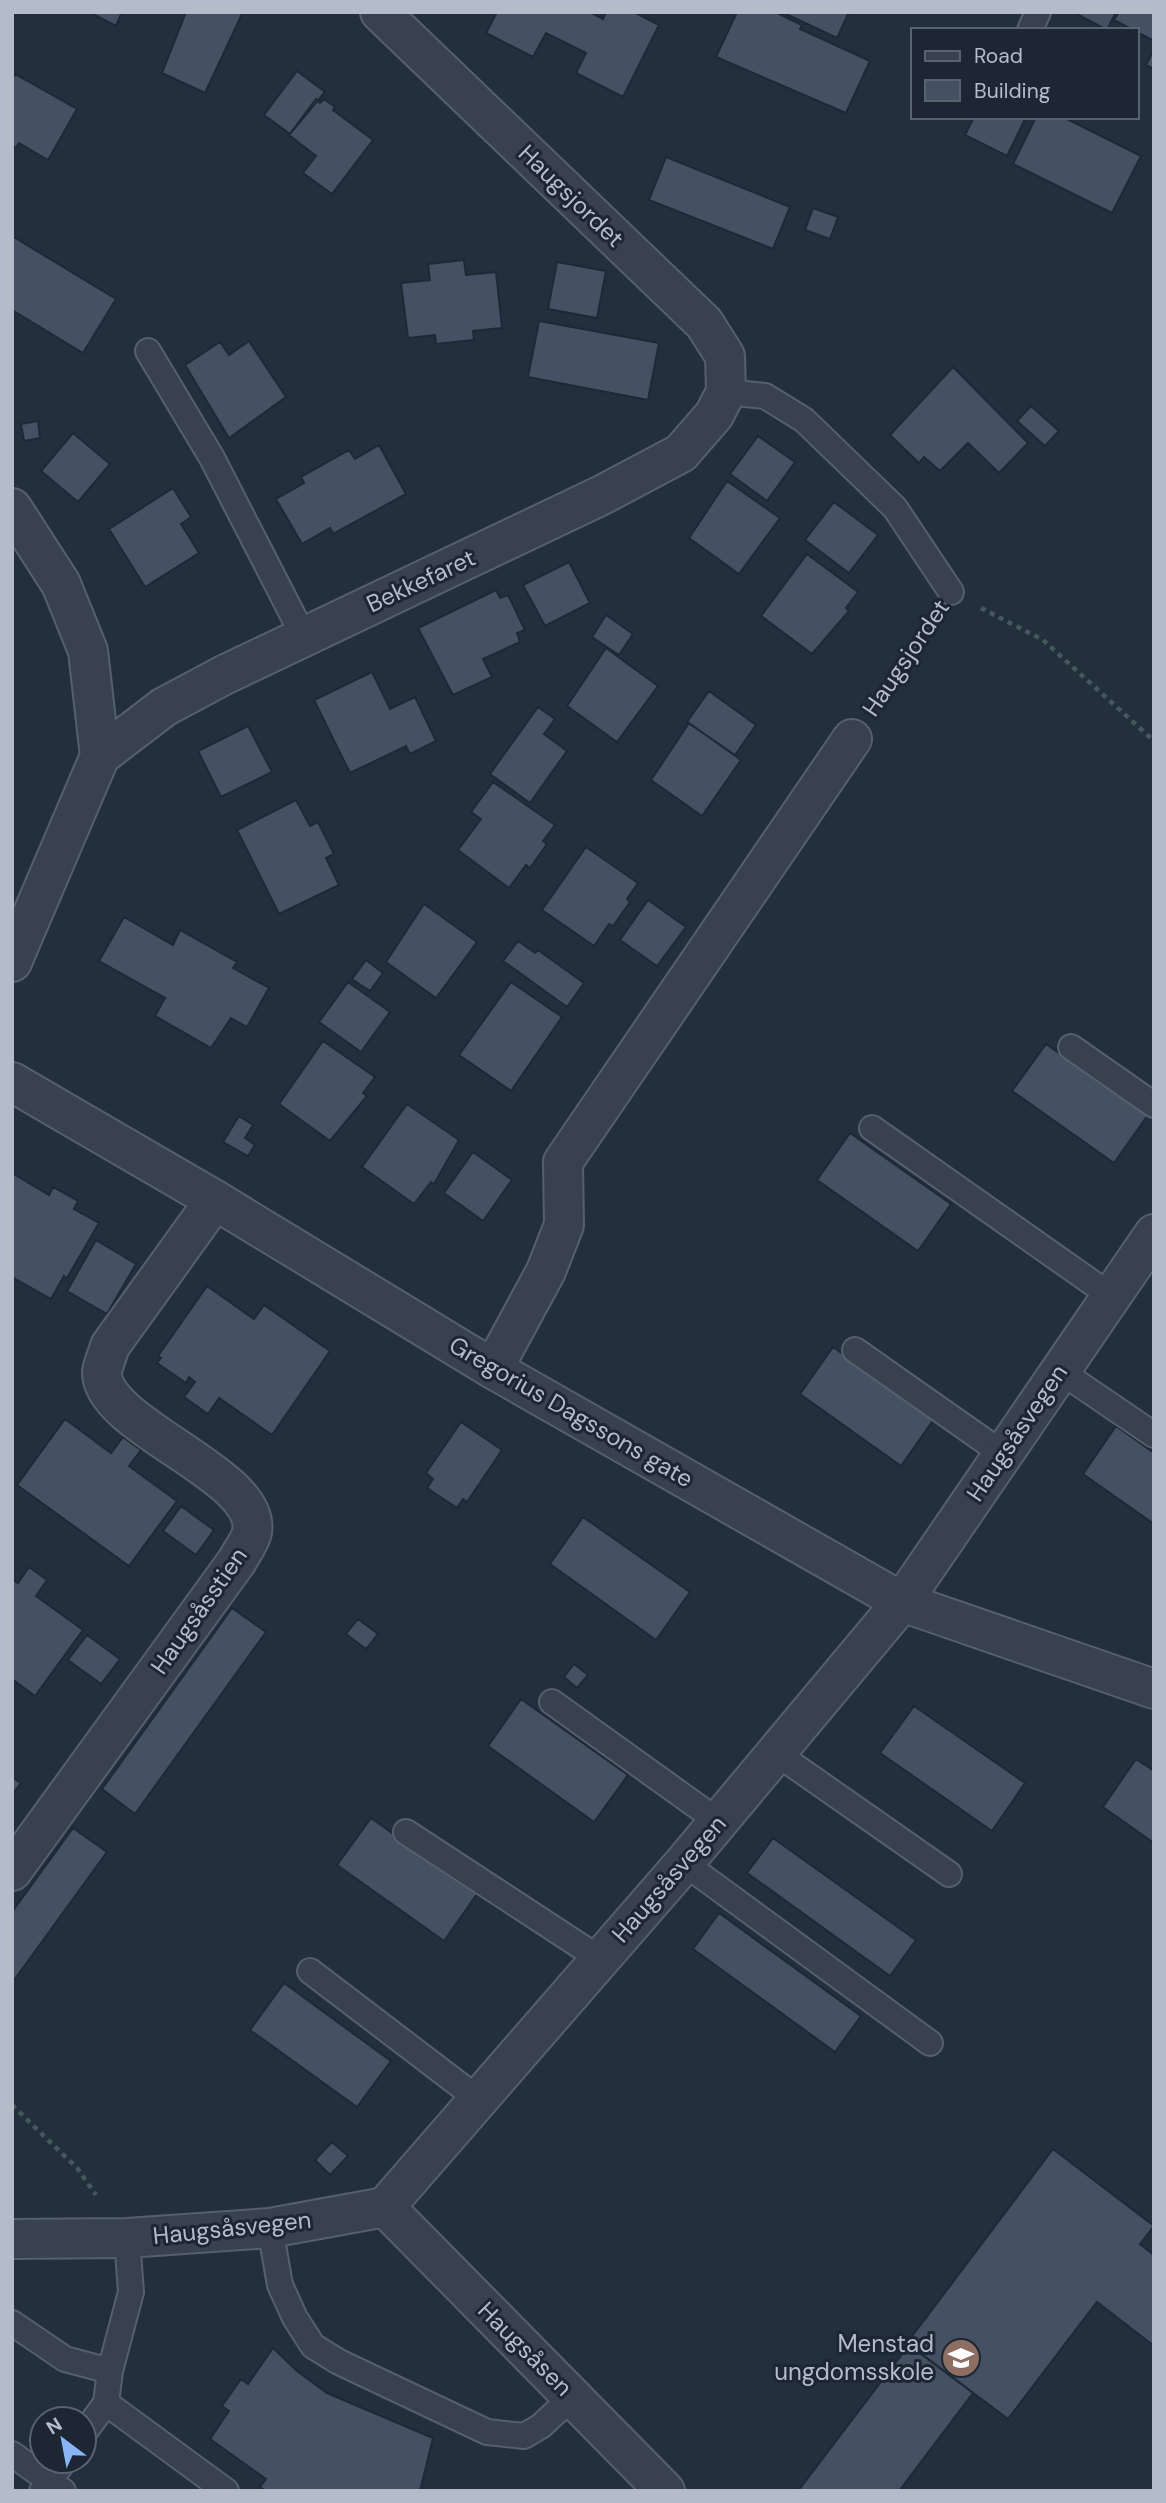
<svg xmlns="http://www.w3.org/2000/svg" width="1166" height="2503" viewBox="0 0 1166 2503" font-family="'DM Sans',sans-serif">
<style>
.building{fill:#455162;stroke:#1f2835;stroke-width:2}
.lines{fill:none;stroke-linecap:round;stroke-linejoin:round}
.service-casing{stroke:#565f6c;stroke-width:28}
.minor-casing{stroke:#565f6c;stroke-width:42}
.tertiary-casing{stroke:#565f6c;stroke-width:42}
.path{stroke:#44595c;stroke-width:4.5;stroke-dasharray:5 5;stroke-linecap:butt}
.service{stroke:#38414e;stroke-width:24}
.minor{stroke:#38414e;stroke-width:38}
.tertiary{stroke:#38414e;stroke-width:38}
.labels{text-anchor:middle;stroke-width:6;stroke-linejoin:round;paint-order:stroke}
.street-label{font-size:24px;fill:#b4bcc9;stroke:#1d2633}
.poi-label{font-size:24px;fill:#b4bcc9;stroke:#1d2633;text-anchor:end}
</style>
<rect width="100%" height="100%" fill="#242f3e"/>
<path class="building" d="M 89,12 L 122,12 L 116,26 Z
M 186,12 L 243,12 L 205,93 L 162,73 Z
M 494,12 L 590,12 L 603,19 L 606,12 L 634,12 L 659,25 L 623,97 L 576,73 L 586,53 L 546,33 L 533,57 L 486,33 L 496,14 Z
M 737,12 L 775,12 L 802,25 L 800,29 L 870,61 L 846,113 L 716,57 Z
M 789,12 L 849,12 L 837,38 L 788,15 Z
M 1073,12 L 1116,12 L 1107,30 Z
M 1119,12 L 1154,12 L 1154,41 L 1114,20 Z
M 1154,49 L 1154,69 L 1146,65 Z
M 297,71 L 325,92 L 290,134 L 264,115 Z
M 15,74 L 77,109 L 48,160 L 19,143 L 16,148 L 12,145 L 12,79 Z
M 316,99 L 320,103 L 324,99 L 335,107 L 333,110 L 373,140 L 332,194 L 303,173 L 316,156 L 289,135 Z
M 974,117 L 1026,117 L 1007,156 L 965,135 Z
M 1036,117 L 1063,117 L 1141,156 L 1112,213 L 1013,164 Z
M 666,157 L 790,207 L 773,249 L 649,200 Z
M 813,208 L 838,217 L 830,239 L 805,230 Z
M 12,236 L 116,299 L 83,353 L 12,310 Z
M 464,260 L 466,275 L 496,272 L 502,328 L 473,331 L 474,340 L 436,344 L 435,335 L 408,338 L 401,283 L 430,280 L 428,264 Z
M 557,262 L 606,271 L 597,318 L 548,309 Z
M 539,321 L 659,343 L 648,400 L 528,377 Z
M 249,341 L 286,397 L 229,438 L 185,365 L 220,342 L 229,355 Z
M 953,367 L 1028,443 L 999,473 L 968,443 L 940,471 L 924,457 L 919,463 L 890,435 Z
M 1031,406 L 1059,431 L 1045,446 L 1017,421 Z
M 38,421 L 40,438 L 24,441 L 21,424 Z
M 73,433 L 110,464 L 78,502 L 41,471 Z
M 758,436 L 795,462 L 767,501 L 730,474 Z
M 379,445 L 406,494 L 333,534 L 330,528 L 302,544 L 276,499 L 304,483 L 301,477 L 349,450 L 355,459 Z
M 727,481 L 780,518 L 739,574 L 689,538 Z
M 173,488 L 191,517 L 181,524 L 199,553 L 145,587 L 109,529 Z
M 834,502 L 878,535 L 849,573 L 805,540 Z
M 807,554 L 858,592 L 846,608 L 849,611 L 812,654 L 761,616 Z
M 569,562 L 590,603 L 545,626 L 523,585 Z
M 496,590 L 500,598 L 508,595 L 525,630 L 517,633 L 520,642 L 483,659 L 492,677 L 453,695 L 418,628 Z
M 606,615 L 633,634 L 619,655 L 592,637 Z
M 606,648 L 658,686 L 617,742 L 567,706 Z
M 372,672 L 390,709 L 415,697 L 436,741 L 410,754 L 406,746 L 350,773 L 314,700 Z
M 709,691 L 756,725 L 735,755 L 687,722 Z
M 538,707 L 555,719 L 544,734 L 567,751 L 530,803 L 490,774 Z
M 689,723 L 741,760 L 702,816 L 651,780 Z
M 248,726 L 272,772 L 221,797 L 198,751 Z
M 493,782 L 555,825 L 543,841 L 547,844 L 530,868 L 526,865 L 509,888 L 458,850 L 481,819 L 471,812 Z
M 296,800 L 310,826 L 318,822 L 334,854 L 326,858 L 339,885 L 279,914 L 237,830 Z
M 586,847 L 638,883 L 627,899 L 630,902 L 613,926 L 609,924 L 594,946 L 542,910 Z
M 648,900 L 686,927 L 657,966 L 620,940 Z
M 424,904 L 477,942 L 436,998 L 386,962 Z
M 124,917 L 173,945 L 180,930 L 237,962 L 233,968 L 269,988 L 247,1027 L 231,1018 L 211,1048 L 155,1016 L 165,998 L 99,961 Z
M 518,941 L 535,953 L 538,950 L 584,983 L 567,1007 L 503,961 Z
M 366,960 L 383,973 L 370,991 L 352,979 Z
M 348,982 L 390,1012 L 361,1052 L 319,1022 Z
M 511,982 L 562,1017 L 511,1091 L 459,1055 Z
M 323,1041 L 375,1077 L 363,1093 L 367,1096 L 330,1141 L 279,1104 Z
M 1046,1044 L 1148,1115 L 1114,1163 L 1012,1091 Z
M 407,1104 L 459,1140 L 434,1184 L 431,1182 L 414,1204 L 362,1167 Z
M 239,1116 L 253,1125 L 245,1138 L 255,1145 L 248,1156 L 223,1142 Z
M 850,1133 L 951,1204 L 918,1251 L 817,1180 Z
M 473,1152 L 512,1180 L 483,1221 L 444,1193 Z
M 12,1173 L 49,1195 L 53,1187 L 78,1201 L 74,1209 L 99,1223 L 67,1278 L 64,1276 L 51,1299 L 12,1277 Z
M 96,1240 L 136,1264 L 107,1314 L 67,1291 Z
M 207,1286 L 254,1319 L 264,1305 L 330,1351 L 272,1435 L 219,1398 L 208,1414 L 184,1397 L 195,1382 L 189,1377 L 186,1383 L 157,1363 L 161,1358 L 158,1356 Z
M 833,1347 L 934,1419 L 901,1466 L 800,1394 Z
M 65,1419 L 111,1453 L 123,1437 L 141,1450 L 129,1466 L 177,1501 L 129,1566 L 17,1485 Z
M 461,1422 L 502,1450 L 467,1502 L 463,1499 L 457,1508 L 427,1488 L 433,1479 L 426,1473 Z
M 1116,1426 L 1154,1453 L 1154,1524 L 1083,1474 Z
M 181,1506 L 214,1530 L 196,1555 L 163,1531 Z
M 583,1517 L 690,1592 L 656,1640 L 550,1564 Z
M 29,1567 L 47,1580 L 36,1596 L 83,1630 L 35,1696 L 12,1679 L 12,1579 L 18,1583 Z
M 232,1608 L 266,1632 L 135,1814 L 102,1789 Z
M 358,1619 L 378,1634 L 366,1649 L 346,1634 Z
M 87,1635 L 120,1659 L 101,1684 L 68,1660 Z
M 574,1664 L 588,1675 L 577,1688 L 564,1677 Z
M 521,1699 L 628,1775 L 594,1822 L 488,1746 Z
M 914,1706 L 1025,1783 L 992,1831 L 880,1753 Z
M 1136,1759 L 1154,1771 L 1154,1843 L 1103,1807 Z
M 12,1777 L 21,1783 L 12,1795 Z
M 371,1818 L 477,1894 L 444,1941 L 337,1865 Z
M 73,1828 L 107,1852 L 12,1983 L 12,1912 Z
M 773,1838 L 916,1940 L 890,1976 L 747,1873 Z
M 719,1913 L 861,2016 L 835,2052 L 693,1949 Z
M 284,1983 L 391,2061 L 357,2107 L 250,2030 Z
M 332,2142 L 348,2156 L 330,2175 L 315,2160 Z
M 1053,2149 L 1154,2226 L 1140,2244 L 1154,2255 L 1154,2346 L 1097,2302 L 1008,2419 L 907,2343 Z
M 909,2345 L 973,2393 L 899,2491 L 798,2491 Z
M 273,2348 L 297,2371 L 327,2393 L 433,2438 L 420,2491 L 266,2491 L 260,2487 L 266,2479 L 210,2439 L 229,2411 L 222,2406 L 241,2379 L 248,2384 Z"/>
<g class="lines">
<defs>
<path id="service" d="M 1030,30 L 1038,12
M 148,351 L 212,458 L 304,637
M 726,392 L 765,396 L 804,420 L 895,508 L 951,592
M 1071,1047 L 1154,1105
M 872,1128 L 1111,1296
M 855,1350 L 1003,1454
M 1060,1371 L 1154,1435
M 552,1702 L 719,1822
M 776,1753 L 949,1874
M 406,1832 L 600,1959
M 684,1863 L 930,2043
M 310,1971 L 478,2099
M 270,2228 L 280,2285 L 295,2318 L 313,2346 L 339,2362 L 487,2432 L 524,2436 L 541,2426 L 572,2397
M 12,2323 L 65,2359 L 110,2371
M 106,2403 L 226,2491
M 84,2433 L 106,2403 L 110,2371 L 131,2292 L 127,2238
M 12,2454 L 63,2491
M 42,2491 L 64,2461"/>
<path id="minor" d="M 12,508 L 61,584 L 88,651 L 100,756
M 12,962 L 100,756 L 164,707 L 224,675 L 602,495 L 681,453 L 714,415 L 726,392 L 725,356 L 704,323 L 380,12
M 493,1369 L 546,1271 L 564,1225 L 563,1162 L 852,739
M 12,1871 L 237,1561 C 241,1553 250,1542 252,1532 C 262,1474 101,1427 102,1372 C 103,1364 108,1354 110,1346 L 215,1200
M 385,2207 L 665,2491
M 12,2239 L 127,2238 L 270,2228 L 385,2207 L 684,1863 L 902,1602 L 1154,1234"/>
<path id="tertiary" d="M 12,1082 L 215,1200 L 493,1369 L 902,1602 L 1154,1689"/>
</defs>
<use href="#service" class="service-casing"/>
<use href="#minor" class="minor-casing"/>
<use href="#tertiary" class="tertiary-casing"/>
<path class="path" d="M 981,608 L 1043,640 L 1154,741
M 874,706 L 932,620
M 12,2105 L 77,2168 L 96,2195"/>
<use href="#service" class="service"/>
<use href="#minor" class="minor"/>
<use href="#tertiary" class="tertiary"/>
</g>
<defs>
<symbol id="school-disc" viewBox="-11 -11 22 22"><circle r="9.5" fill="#8d6e63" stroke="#1d2633"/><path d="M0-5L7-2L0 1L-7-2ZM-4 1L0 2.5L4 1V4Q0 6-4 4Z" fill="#fff"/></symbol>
</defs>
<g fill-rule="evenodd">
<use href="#school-disc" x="939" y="2336" width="44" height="44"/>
</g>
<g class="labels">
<g class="street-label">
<text transform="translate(571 196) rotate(44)" y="8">Haugsjordet</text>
<text transform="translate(421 581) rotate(-25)" y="8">Bekkefaret</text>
<text transform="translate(906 658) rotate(-56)" y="8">Haugsjordet</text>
<text transform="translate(571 1412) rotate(30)" y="8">Gregorius Dagssons gate</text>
<text transform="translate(1017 1433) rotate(-56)" y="8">Haugsåsvegen</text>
<text transform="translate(199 1611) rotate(-55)" y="8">Haugsåsstien</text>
<text transform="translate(669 1879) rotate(-49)" y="8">Haugsåsvegen</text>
<text transform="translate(232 2228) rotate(-6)" y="8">Haugsåsvegen</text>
<text transform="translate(525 2349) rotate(45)" y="8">Haugsåsen</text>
</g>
<g class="poi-label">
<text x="934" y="2352">Menstad<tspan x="934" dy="28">ungdomsskole</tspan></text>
</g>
</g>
<rect width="1166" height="2503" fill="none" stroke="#b4bcc9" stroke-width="28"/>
<rect x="911" y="28" width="228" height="91" fill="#1d2633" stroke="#59626f" stroke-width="2"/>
<rect x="925" y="51" width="35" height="10" fill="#38414e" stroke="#59626f" stroke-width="2"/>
<text x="974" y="63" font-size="21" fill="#b4bcc9">Road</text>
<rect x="925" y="80" width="35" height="21" fill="#455162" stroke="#59626f" stroke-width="2"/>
<text x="974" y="98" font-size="21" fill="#b4bcc9">Building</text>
<g transform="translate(63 2440) rotate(328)"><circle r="33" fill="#1d2633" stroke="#59626f" stroke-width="2"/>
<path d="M0-5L12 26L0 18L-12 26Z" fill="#8ab4f8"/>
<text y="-10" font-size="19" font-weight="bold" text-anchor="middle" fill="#b4bcc9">N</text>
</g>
</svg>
